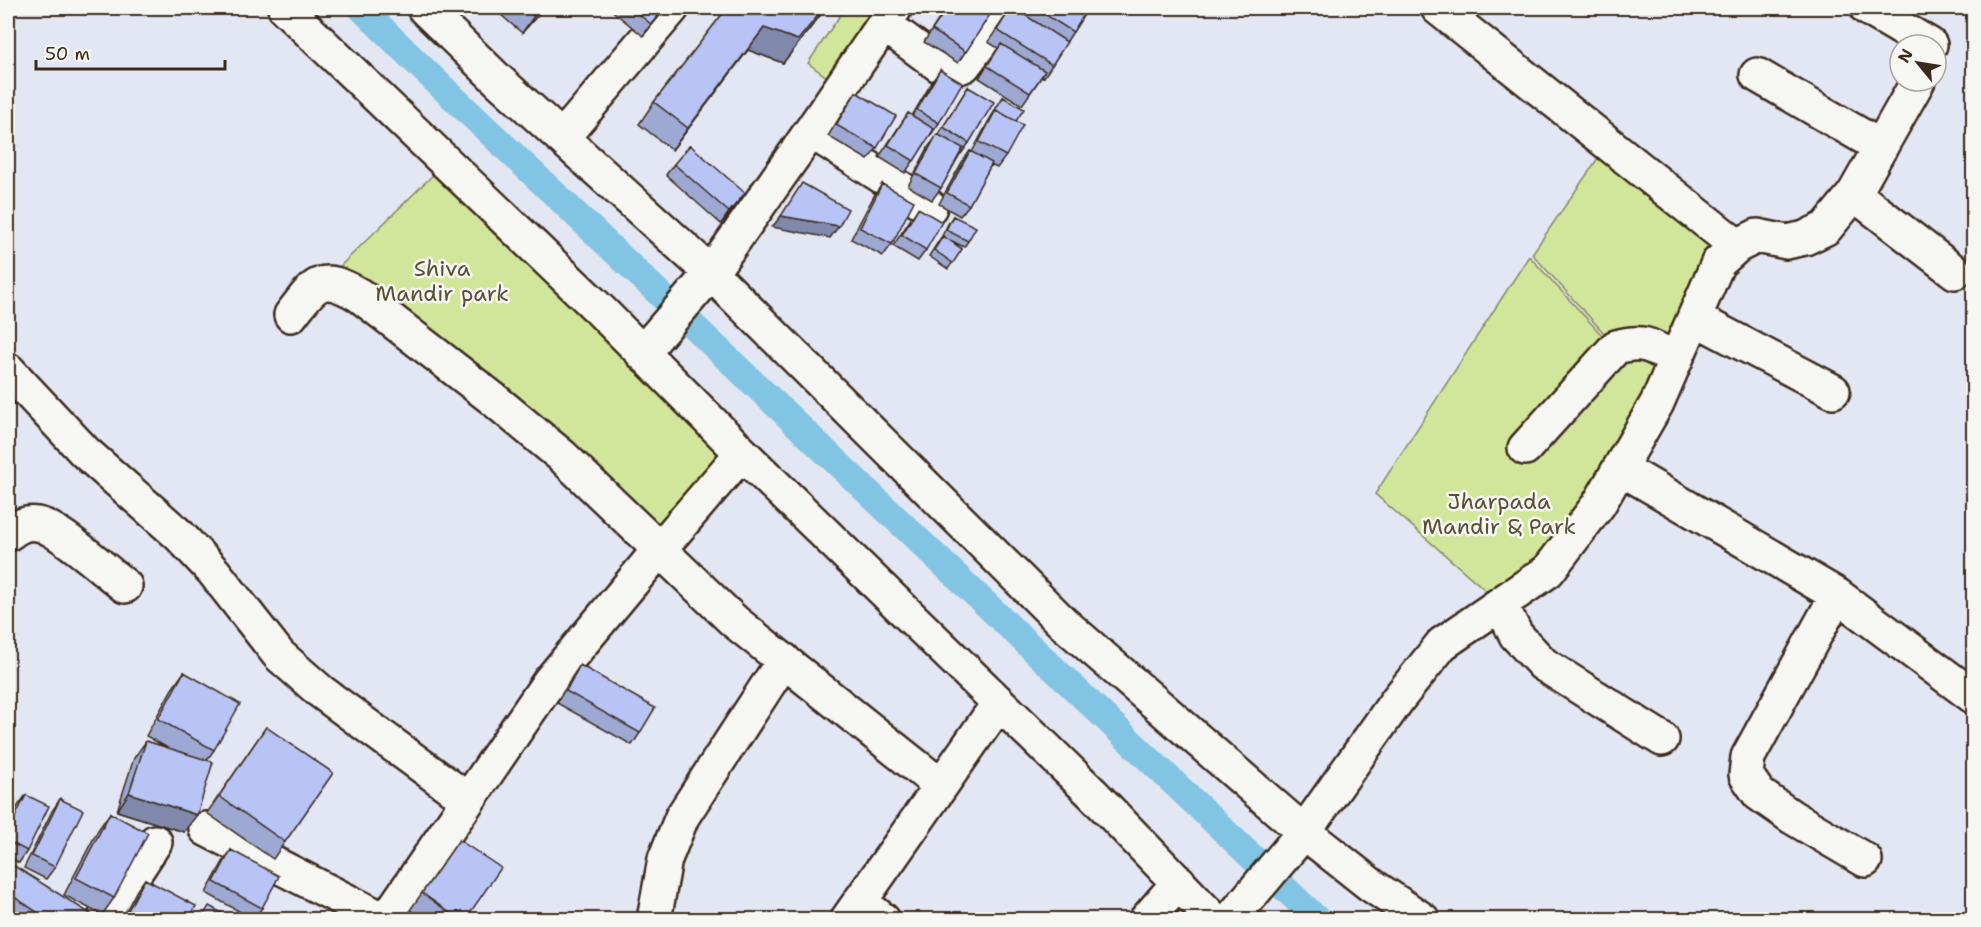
<svg xmlns="http://www.w3.org/2000/svg" width="1981" height="927" viewBox="0 0 1981 927" font-family="'Shantell Sans',sans-serif">
<style>
.green{fill:#d2e69b;stroke:#86885c;stroke-width:1.5}
.lines{fill:none;stroke-linecap:round;stroke-linejoin:round}
.canal{stroke:#82c4e3;stroke-width:27}
.minor-casing{stroke:#3b2a1e;stroke-width:38}
.minor{stroke:#f6f6f2;stroke-width:33}
.wall{fill:#9da9d3;stroke:#3b2a1e;stroke-width:1.5}
.shaded-wall{fill:#8089ac;stroke:#3b2a1e;stroke-width:1.5}
.building{fill:#b7c4f5;stroke:#3b2a1e;stroke-width:1.5}
.labels{text-anchor:middle;stroke-width:5;stroke-linejoin:round;paint-order:stroke}
.park-label{font-size:22px;fill:#595037;stroke:#f6f6f2}
</style>
<rect width="100%" height="100%" fill="#e3e7f3"/>
<filter id="ink" filterUnits="userSpaceOnUse"><feTurbulence type="fractalNoise" baseFrequency=".0167" numOctaves="2"/><feDisplacementMap in="SourceGraphic" scale="12" xChannelSelector="R" yChannelSelector="G"/><feConvolveMatrix kernelMatrix="1 2 1 2 8 2 1 2 1" color-interpolation-filters="sRGB"/></filter>
<g filter="url(#ink)">
<path class="green" d="M 845,8 L 882,8 L 832,81 L 808,63 Z
M 1607,145 L 1734,246 L 1674,357 L 1613,343 L 1532,254 Z
M 437,171 L 733,458 L 659,550 L 324,282 Z
M 1529,256 L 1611,345 L 1618,350 L 1670,362 L 1545,568 L 1498,601 L 1375,494 Z"/>
<g class="lines">
<path class="canal" d="M 361,8 L 422,68 L 1318,920"/>
<defs>
<path id="minor" d="M 285,8 L 601,311 L 742,453 L 1092,793 L 1214,920
M 424,8 L 498,80 L 711,273 L 1062,622 L 1304,832 L 1371,885 L 1423,920
M 1438,8 L 1737,246
M 1867,8 L 1930,45
M 884,24 L 939,65 C 948,69 954,70 964,65 L 1007,8
M 1757,75 L 1881,147
M 811,131 L 930,207
M 562,138 L 672,8
M 1854,194 L 1955,272
M 291,315 C 316,282 321,273 359,295 L 492,398 L 562,456 L 734,621 L 941,786
M 1694,318 L 1833,391
M 642,353 L 711,273 L 811,131 L 895,8
M 8,370 L 85,452 L 179,535 L 214,572 L 279,655 L 320,691 L 468,800
M 1525,448 L 1616,347 C 1644,339 1652,346 1676,360
M 1620,468 L 1837,595 L 1974,697
M 8,534 C 17,527 25,522 37,524 C 56,526 107,572 125,586
M 1837,595 L 1748,757 L 1746,775 L 1759,794 L 1792,817 L 1865,860
M 1501,605 L 1516,635 L 1543,664 L 1662,739
M 206,829 L 384,920
M 860,901 L 883,920
M 104,920 L 155,842
M 386,920 L 549,682 L 659,550 L 742,453
M 654,920 L 665,859 L 682,817 L 784,660
M 847,920 L 999,703
M 1146,920 L 1179,882
M 1230,920 L 1304,832 L 1398,699 L 1442,644 L 1548,571 L 1599,504 L 1657,403 L 1718,263 L 1737,246 L 1757,236 L 1787,242 L 1805,238 L 1826,228 L 1854,194 L 1918,81"/>
</defs>
<use href="#minor" class="minor-casing"/>
<use href="#minor" class="minor"/>
</g>
<path class="wall" d="M 493,8 L 544,8 L 522,33 Z
M 612,8 L 666,8 L 643,36 L 610,9 Z
M 727,8 L 826,8 L 783,63 L 748,50 L 672,150 L 639,124 L 654,102 Z
M 946,8 L 994,8 L 958,63 L 924,42 Z
M 1011,8 L 1018,10 L 1020,8 L 1090,8 L 1086,14 L 1085,13 L 1067,41 L 1052,65 L 1044,77 L 1042,76 L 1022,105 L 979,78 L 998,48 L 988,42 Z
M 940,70 L 939,123 L 905,173 L 879,157 L 908,113 L 912,116 L 932,82 Z
M 968,87 L 969,143 L 961,154 L 960,154 L 941,188 L 932,200 L 908,186 L 929,146 L 938,135 Z
M 856,92 L 877,148 L 868,160 L 828,136 L 848,104 Z
M 1003,97 L 1016,121 L 1006,156 L 997,168 L 991,165 L 969,205 L 960,216 L 939,204 L 962,162 L 970,151 L 972,152 L 988,122 Z
M 674,164 L 737,205 L 721,224 L 666,175 Z
M 882,184 L 892,244 L 883,256 L 851,239 L 874,196 Z
M 918,208 L 926,250 L 918,261 L 893,246 Z
M 953,216 L 968,241 L 964,247 L 950,240 L 962,249 L 948,269 L 929,256 L 942,236 L 949,222 Z
M 580,665 L 640,733 L 632,745 L 557,703 L 572,677 Z
M 184,672 L 214,750 L 207,760 L 184,832 L 117,811 L 134,758 L 146,741 L 166,747 L 146,736 L 172,689 Z
M 266,727 L 333,773 L 273,859 L 207,813 Z
M 26,795 L 27,851 L 19,863 L 8,857 L 8,827 L 18,806 Z
M 60,799 L 55,867 L 46,879 L 24,868 L 52,811 Z
M 110,813 L 114,898 L 102,915 L 64,895 L 98,830 Z
M 459,840 L 465,920 L 423,920 L 410,910 Z
M 231,850 L 262,908 L 253,919 L 206,893 L 223,862 Z
M 8,862 L 92,920 L 22,920 L 8,910 Z
M 145,879 L 189,920 L 121,920 L 137,890 Z"/>
<path class="shaded-wall" d="M 542,8 L 544,8 L 522,33 L 534,16 Z
M 665,8 L 666,8 L 643,36 L 651,24 Z
M 824,8 L 826,8 L 783,63 L 748,50 L 672,150 L 688,128 L 764,28 Z
M 745,193 L 737,205 L 721,224 L 729,212 Z
M 781,216 L 839,226 L 830,238 L 772,227 Z
M 129,793 L 197,815 L 184,832 L 117,811 Z"/>
<path class="building" d="M 525,8 L 542,8 L 534,16 Z
M 631,8 L 665,8 L 651,24 Z
M 727,8 L 824,8 L 798,40 L 764,28 L 688,128 L 654,102 Z
M 947,8 L 994,8 L 966,52 L 932,30 Z
M 1011,8 L 1014,8 L 1067,42 L 1052,65 L 997,30 Z
M 1035,8 L 1080,8 L 1086,11 L 1073,32 Z
M 1001,44 L 1045,71 L 1030,93 L 987,66 Z
M 940,70 L 962,83 L 939,123 L 917,110 Z
M 968,87 L 994,102 L 969,143 L 943,127 Z
M 856,92 L 896,116 L 877,148 L 836,125 Z
M 1003,97 L 1024,109 L 1016,121 L 995,110 Z
M 996,110 L 1023,125 L 1006,156 L 979,142 Z
M 908,113 L 934,129 L 914,161 L 888,145 Z
M 937,134 L 963,148 L 941,188 L 916,174 Z
M 690,145 L 745,193 L 729,212 L 674,164 Z
M 970,151 L 992,163 L 969,205 L 947,193 Z
M 802,183 L 848,209 L 839,226 L 781,216 Z
M 882,184 L 914,201 L 892,244 L 860,228 Z
M 918,208 L 942,222 L 926,250 L 902,235 Z
M 953,216 L 976,227 L 968,241 L 946,230 Z
M 943,236 L 962,249 L 953,263 L 934,250 Z
M 580,665 L 655,708 L 640,733 L 566,691 Z
M 184,672 L 240,704 L 214,750 L 158,719 Z
M 266,727 L 333,773 L 285,842 L 219,796 Z
M 146,741 L 213,762 L 197,815 L 129,793 Z
M 26,795 L 49,806 L 27,851 L 8,841 L 8,831 Z
M 8,796 L 16,801 L 8,816 Z
M 60,799 L 83,810 L 55,867 L 32,856 Z
M 110,813 L 148,833 L 114,898 L 76,878 Z
M 459,840 L 501,868 L 465,920 L 460,920 L 422,893 Z
M 231,850 L 279,876 L 262,908 L 214,882 Z
M 8,862 L 94,916 L 92,920 L 49,920 L 8,893 Z
M 145,879 L 196,906 L 189,920 L 128,920 L 124,918 Z
M 209,906 L 235,920 L 201,920 Z
M 525,916 L 532,920 L 523,920 Z"/>
</g>
<g class="labels">
<g class="park-label">
<text x="442" y="276">Shiva<tspan x="442" dy="25">Mandir park</tspan></text>
<text x="1499" y="509">Jharpada<tspan x="1499" dy="25">Mandir &amp; Park</tspan></text>
</g>
</g>
<rect width="1981" height="927" fill="none" stroke="#f6f6f2" stroke-width="30"/>
<rect x="15" y="15" width="1951" height="897" fill="none" stroke="#3b2a1e" stroke-width="2" filter="url(#ink)"/>
<g transform="translate(1918 63) rotate(300)"><circle r="28" fill="#f6f6f2" stroke="#aba49d" stroke-width="1.5"/>
<path d="M0-4.5L10 22L0 15L-10 22Z" fill="#3b2a1e"/>
<text y="-9" font-size="16" font-weight="bold" text-anchor="middle" fill="#3b2a1e">N</text>
</g>
<path d="M36 60v9h189v-9" fill="none" stroke="#3b2a1e" stroke-width="3"/>
<text x="45" y="60" font-size="18" fill="#3b2a1e" stroke="#f6f6f2" stroke-width="4.5" paint-order="stroke">50 m</text>
</svg>
